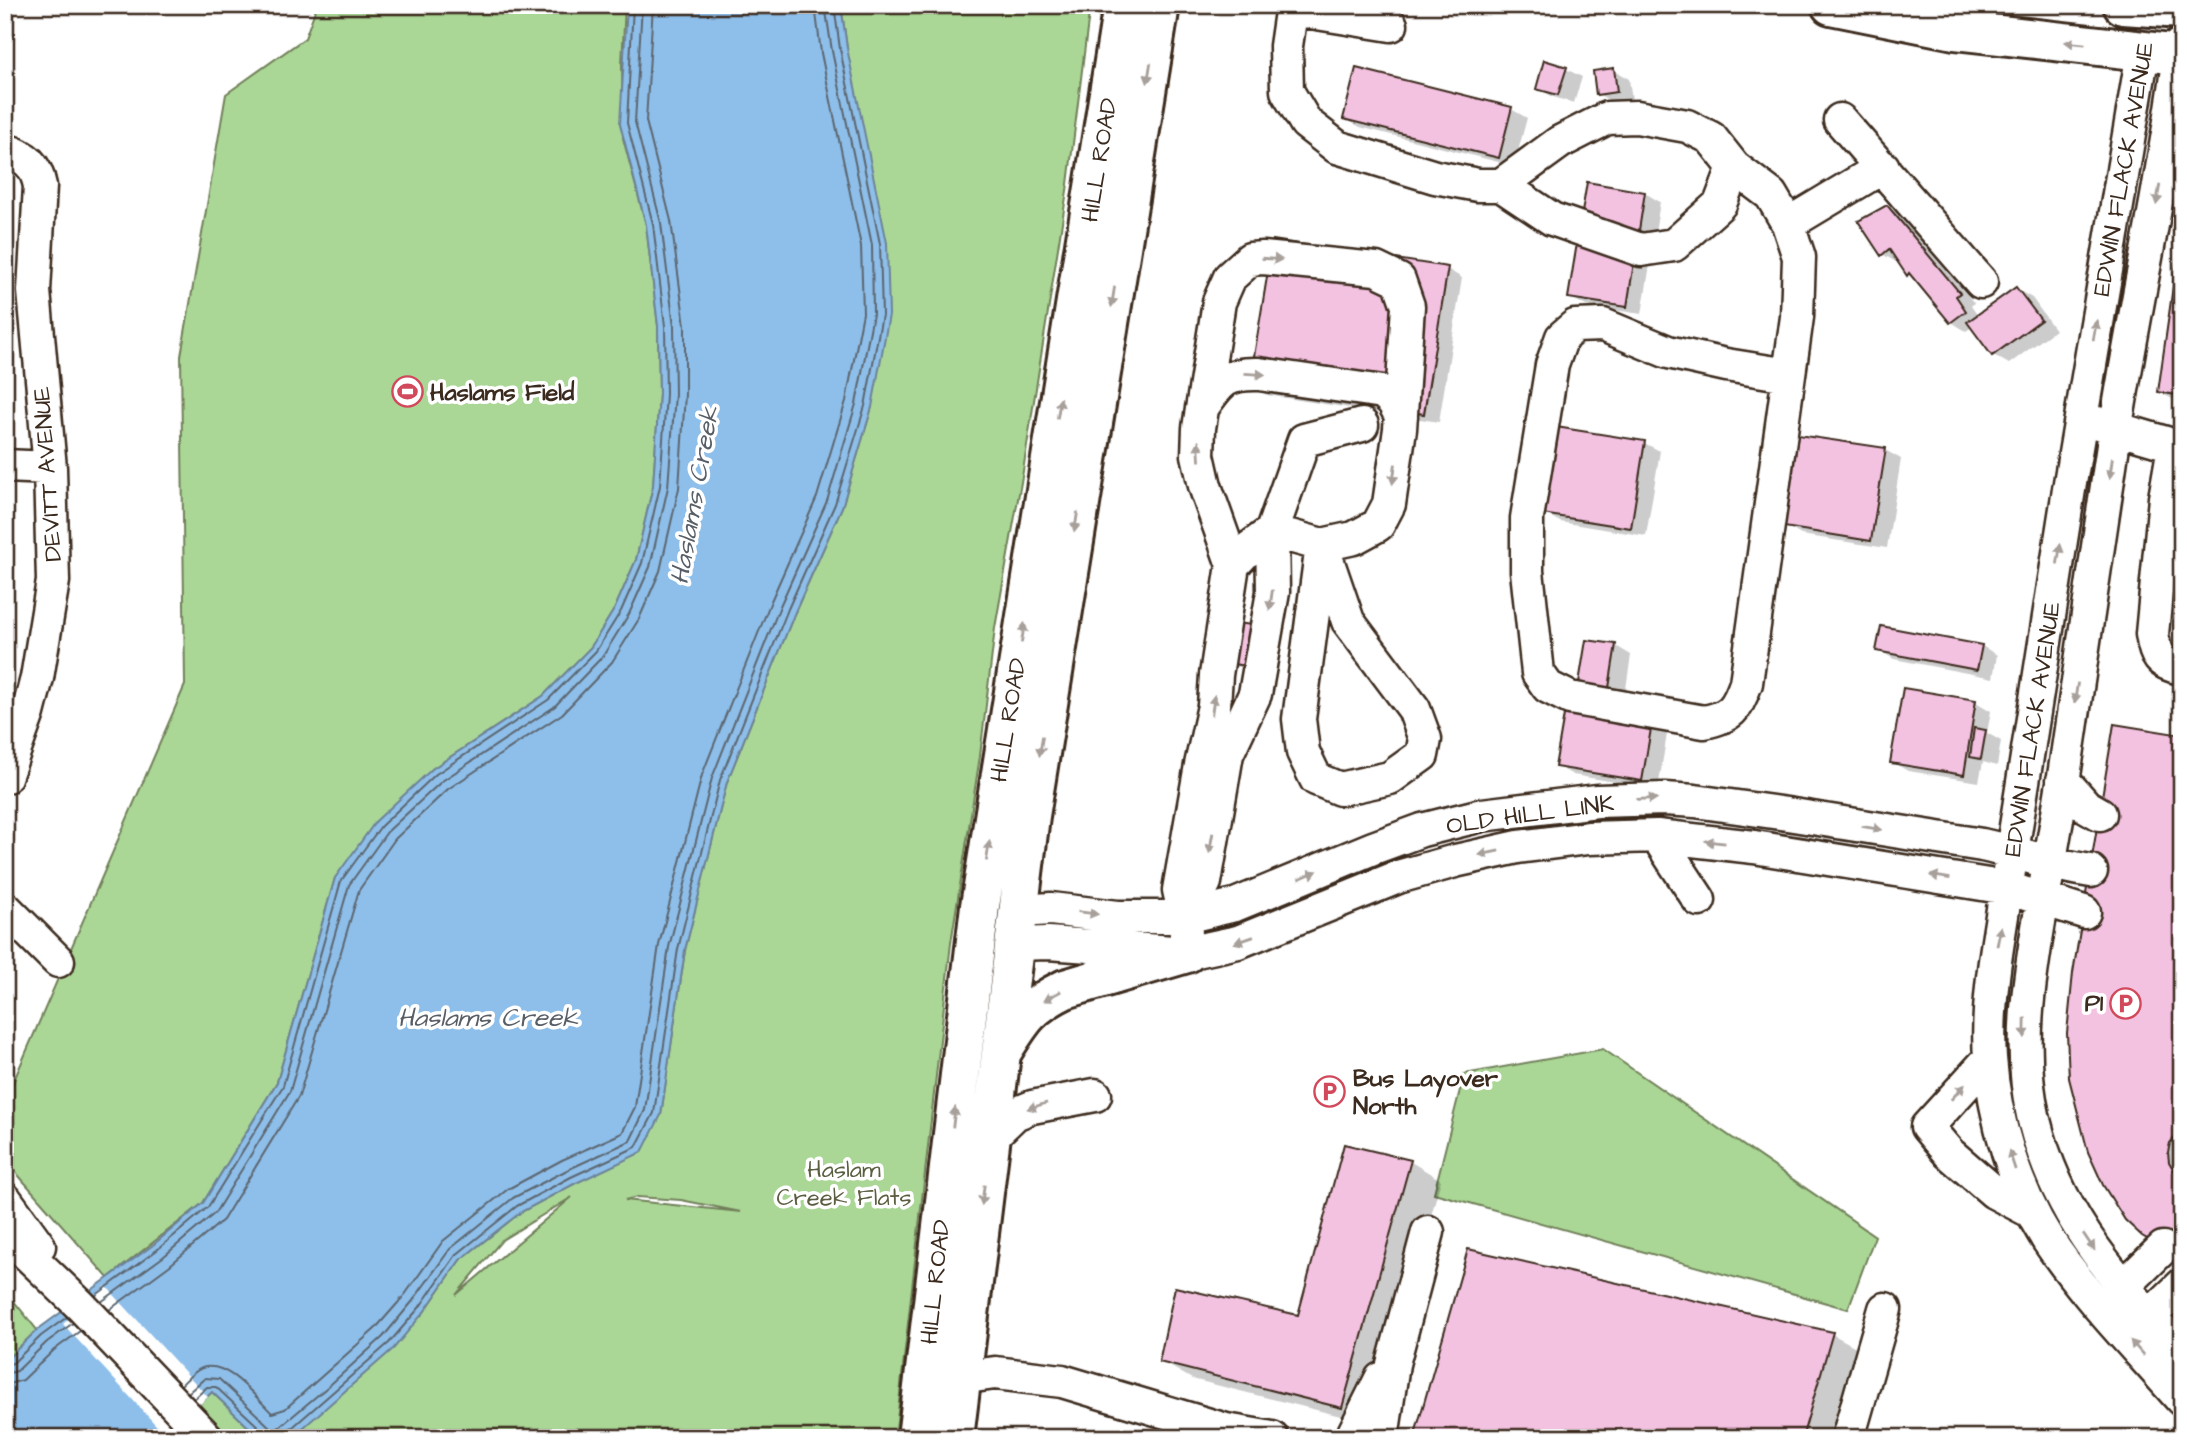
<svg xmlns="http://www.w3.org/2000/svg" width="2187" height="1443" viewBox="0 0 2187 1443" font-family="'Architects Daughter',sans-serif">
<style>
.green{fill:#aad796;stroke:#72805a;stroke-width:2;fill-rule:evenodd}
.water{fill:#8ebfea;stroke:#6d8398;stroke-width:2}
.pier{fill:#fff}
.shadow{fill:#0003}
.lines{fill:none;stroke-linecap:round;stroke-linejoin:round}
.shore{stroke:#5c6670;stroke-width:2}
.building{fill:#f4c2e1;stroke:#3b2a1e;stroke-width:2}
.minor-casing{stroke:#3b2a1e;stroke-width:37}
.major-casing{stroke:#3b2a1e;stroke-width:44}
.minor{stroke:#fff;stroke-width:32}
.major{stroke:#fff;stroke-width:38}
.oneway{fill:#a79f9a}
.labels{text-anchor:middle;stroke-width:7;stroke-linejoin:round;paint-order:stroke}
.street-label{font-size:24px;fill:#3b2a1e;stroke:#fff}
.poi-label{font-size:24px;font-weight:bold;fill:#3b2a1e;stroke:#fff;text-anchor:start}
.park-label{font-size:24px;fill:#5c5e42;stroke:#fff}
.water-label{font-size:26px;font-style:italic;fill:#585e65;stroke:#fff}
</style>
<rect width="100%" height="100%" fill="#fff"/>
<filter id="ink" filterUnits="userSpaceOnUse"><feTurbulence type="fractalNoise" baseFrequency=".0143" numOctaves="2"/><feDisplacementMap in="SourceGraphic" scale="14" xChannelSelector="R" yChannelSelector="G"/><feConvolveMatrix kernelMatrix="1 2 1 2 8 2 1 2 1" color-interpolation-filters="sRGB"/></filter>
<g filter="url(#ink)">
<path class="green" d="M 317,5 L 625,5 L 622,65 L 623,138 L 646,225 L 658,326 L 659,394 L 653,486 L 636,560 L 615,608 L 591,647 L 543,696 L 432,769 L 335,878 L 277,1082 L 203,1203 L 108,1278 L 5,1160 L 5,1101 L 185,685 L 181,356 L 226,94 L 305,38 Z
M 841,5 L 1090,5 L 1068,184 L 1023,471 L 995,628 L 980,756 L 951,943 L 895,1438 L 265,1438 L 296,1434 L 424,1312 L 460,1260 L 521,1212 L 574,1184 L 661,1115 L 685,950 L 727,782 L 795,612 L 842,507 L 872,407 L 847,48 ZM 572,1197 L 456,1295 L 502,1240 ZM 637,1197 L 681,1200 L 741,1212 L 625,1200 Z
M 1603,1049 L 1875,1236 L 1848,1309 L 1434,1193 L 1464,1074 Z
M 5,1290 L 37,1330 L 5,1361 Z
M 212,1392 L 260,1438 L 164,1438 Z"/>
<path class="water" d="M 627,5 L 841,5 L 847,48 L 887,243 L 889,315 L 872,407 L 842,507 L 795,612 L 727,782 L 685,950 L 661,1115 L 642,1152 L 574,1184 L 521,1212 L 460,1260 L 424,1312 L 394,1348 L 296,1434 L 260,1438 L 212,1392 L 164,1438 L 5,1438 L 5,1361 L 37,1330 L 153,1245 L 203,1203 L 277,1082 L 335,878 L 376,821 L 432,769 L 543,696 L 591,647 L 615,608 L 636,560 L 653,486 L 659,394 L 658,326 L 646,225 L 620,124 Z"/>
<path class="pier" d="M 106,1286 L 208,1397 L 166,1436 L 63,1324 Z"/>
<path class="shadow" d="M 1566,69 L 1582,77 L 1574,103 L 1553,97 L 1538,88 Z
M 1613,70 L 1629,79 L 1632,100 L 1614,103 L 1598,94 Z
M 1511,109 L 1527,118 L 1514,166 L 1360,127 L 1345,118 Z
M 1588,184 L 1645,193 L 1660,202 L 1642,314 L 1586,306 L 1570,297 Z
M 1887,207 L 1903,216 L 1974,303 L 1971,306 L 1978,316 L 2016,289 L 2032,298 L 2055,330 L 2009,364 L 1993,355 L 1972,327 L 1966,331 L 1951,322 L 1899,262 L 1898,263 L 1882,254 Z
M 2182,237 L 2182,404 L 2159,392 Z
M 1447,269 L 1462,278 L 1439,422 L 1267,395 L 1251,386 Z
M 1644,443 L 1660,451 L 1646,536 L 1560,522 L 1544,513 Z
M 1885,450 L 1901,459 L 1887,548 L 1801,535 L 1786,526 Z
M 1213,620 L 1266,672 L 1217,663 Z
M 1882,628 L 1982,646 L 1997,655 L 1993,678 L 1894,659 L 1878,650 Z
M 1616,646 L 1631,655 L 1624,702 L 1596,697 Z
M 1976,702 L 1991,711 L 1987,733 L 2001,741 L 1997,766 L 1983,762 L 1979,782 L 1908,771 L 1892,762 Z
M 1651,725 L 1667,734 L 1658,789 L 1573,775 L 1557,766 Z
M 2182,737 L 2182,1257 L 2143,1235 Z
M 1345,1146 L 1411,1162 L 1441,1180 L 1373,1424 L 1192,1379 L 1161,1361 L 1299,1317 Z
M 1832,1334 L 1863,1351 L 1838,1438 L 1418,1438 Z"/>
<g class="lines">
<path class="shore" d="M 95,1296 L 157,1250 L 208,1207 L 283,1086 L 341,881 L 381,826 L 436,774 L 548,700 L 596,651 L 621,611 L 642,563 L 660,486 L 666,394 L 665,326 L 653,224 L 627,123 L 633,5
M 101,1302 L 163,1257 L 215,1213 L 290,1091 L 349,885 L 387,832 L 442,781 L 554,707 L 603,656 L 629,614 L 650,567 L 668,487 L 675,394 L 674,326 L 661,223 L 635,122 L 642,5
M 109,1310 L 169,1266 L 223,1220 L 299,1096 L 359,890 L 395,839 L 448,789 L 562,714 L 612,662 L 639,619 L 660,571 L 679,488 L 685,394 L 685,326 L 671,221 L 646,121 L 653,5
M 5,1365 L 13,1363 L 41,1336 L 67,1317
M 5,1374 L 17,1371 L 47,1342 L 73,1323
M 5,1385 L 23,1380 L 54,1350 L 80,1331
M 181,1385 C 187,1379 194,1371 202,1368 C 227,1359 256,1398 272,1413 L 285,1409 L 375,1329 L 404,1296 L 443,1241 L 508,1189 L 562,1160 L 622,1133 L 635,1107 L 659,945 L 702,775 L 771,601 L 817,497 L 846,401 L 863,313 L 861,246 L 821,53 L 815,5
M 188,1393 L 205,1378 L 219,1379 L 272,1429 L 276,1430 L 331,1384 L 383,1337 L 412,1302 L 450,1249 L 513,1198 L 567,1170 L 630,1141 L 645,1110 L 669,947 L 712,778 L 780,606 L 827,501 L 856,404 L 873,314 L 872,245 L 832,51 L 825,5
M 194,1399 L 207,1387 L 216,1387 L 262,1430 L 264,1438
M 284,1438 L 287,1430 L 294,1426 L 389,1343 L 419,1308 L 456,1255 L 517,1206 L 571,1177 L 636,1147 L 654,1113 L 678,949 L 720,780 L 788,609 L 835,504 L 865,406 L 882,315 L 880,244 L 840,49 L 834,5"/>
</g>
<path class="building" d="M 1544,60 L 1567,67 L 1558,95 L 1536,89 Z
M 1356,68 L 1512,107 L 1499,158 L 1343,119 Z
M 1614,68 L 1617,92 L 1596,95 L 1593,71 Z
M 1587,182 L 1645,192 L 1627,307 L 1568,298 Z
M 1887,205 L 1960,293 L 1956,296 L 1966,311 L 1950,323 L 1909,273 L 1907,276 L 1889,249 L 1881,256 L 1858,221 Z
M 2181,230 L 2182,230 L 2182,396 L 2158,392 Z
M 1273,240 L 1448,267 L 1424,414 L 1249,387 Z
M 2016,287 L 2041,320 L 1992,356 L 1967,322 Z
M 1556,427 L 1645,441 L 1631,528 L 1542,514 Z
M 1798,435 L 1886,448 L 1871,541 L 1784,527 Z
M 1211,618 L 1262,627 L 1256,668 L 1206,659 Z
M 1881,626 L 1982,645 L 1977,670 L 1876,651 Z
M 1586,640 L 1616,644 L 1608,694 L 1578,689 Z
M 1903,688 L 1976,700 L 1964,775 L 1890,763 Z
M 1565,709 L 1652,723 L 1642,781 L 1555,767 Z
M 2114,724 L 2182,735 L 2182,1130 L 2170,1143 L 2168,1152 L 2169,1162 L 2174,1170 L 2182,1178 L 2182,1252 L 2163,1248 L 2142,1236 L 2125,1220 L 2103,1185 L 2088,1152 L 2069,1078 L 2067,1033 L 2073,973 Z
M 1974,728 L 1986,730 L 1981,759 L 1970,757 Z
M 1344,1144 L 1411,1160 L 1342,1408 L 1159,1362 L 1175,1287 L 1298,1315 Z
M 1468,1249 L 1833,1332 L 1802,1438 L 1414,1438 Z"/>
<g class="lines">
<defs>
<path id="minor" d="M 1292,5 L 1286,46 L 1287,91 L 1306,123 L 1337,147 L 1435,177 L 1478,185 L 1501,185 L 1552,219 L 1641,250 L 1674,245 L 1720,204 L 1734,167 L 1711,138 L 1687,126 L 1637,117 L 1607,118 L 1560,142 L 1501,185
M 1292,9 L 1391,25
M 2143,52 L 2070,483 L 1998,941 C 1992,979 1987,1019 1990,1058 C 1994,1119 2015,1188 2048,1240 C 2086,1297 2137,1348 2182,1400
M 2180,55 C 2163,181 2135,306 2115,432 C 2097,546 2081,661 2064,776 C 2057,821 2049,866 2041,910 C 2029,980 2017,1049 2034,1120 C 2059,1221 2116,1278 2182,1353
M 1840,120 L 1981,282
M 5,150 C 26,156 36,165 40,186 L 34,291 L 50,468 L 53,581 L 37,678 L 28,713 L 5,777
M 1734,167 L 1771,195 L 1788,224 L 1799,257 L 1797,317 L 1746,683 C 1737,709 1731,717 1704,722 L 1570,698 L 1548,687 L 1538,673 L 1527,571 L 1527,518 L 1552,365 L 1562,337 L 1575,326 L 1603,325 L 1668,352 L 1726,365 L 1788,375
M 1788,224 L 1883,167
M 1202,408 C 1220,382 1225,373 1259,374 L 1383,392 L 1393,401 L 1401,416
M 2098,423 L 2166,443 L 2173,452 L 2165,498 L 2152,634 C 2155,656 2159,664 2182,668
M 5,466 L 50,468
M 1322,545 L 1348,621 L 1414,709 L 1425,739 L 1422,755 L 1390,778 L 1340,789 L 1316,779 L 1303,752 L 1299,719 Z
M 2063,780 L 2086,806 L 2100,814
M 1657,836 L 1699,900
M 5,908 L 58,961
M 1020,911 L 1051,909 L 1118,917 L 1185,917 L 1235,905 L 1373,848 L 1422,830 L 1482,815 L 1597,801 L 1665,799 L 1695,801 L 1787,814 L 1982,845 C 2019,853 2053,865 2091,871
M 1185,917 L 1205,882 L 1227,754 L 1255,694 L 1273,592 L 1272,531 L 1304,440 L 1362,425
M 1015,944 L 1048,943 L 1187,953 L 1238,942 L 1398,877 L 1455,861 L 1518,847 L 1588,838 L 1657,836 L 1754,847 L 2007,888 L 2084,912
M 1187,953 L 1185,917 L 1179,890 L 1201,765 L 1214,706 L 1216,675 L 1233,565 L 1205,486 L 1198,455 L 1199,428 L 1219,302 L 1230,277 L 1250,259 L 1263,258 L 1376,269 L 1399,280 L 1408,306 L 1400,429 L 1389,504 L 1378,525 L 1354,538 L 1322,545 L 1272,531 L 1247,550 L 1233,565
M 1990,1058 L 1927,1127 L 1949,1153 L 1994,1192 L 2032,1212
M 990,1138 L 1015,1114 L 1032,1107 L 1095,1095
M 5,1199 L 39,1246
M 5,1233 L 80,1305 L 207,1438
M 2123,1287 L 2163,1248
M 2150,1316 L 2182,1285
M 960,1378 L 995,1373 L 1062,1381 L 1226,1430 L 1272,1438
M 1352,1437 L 1381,1379
M 1382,1438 L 1393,1364 L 1428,1232
M 1848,1438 L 1885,1309"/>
<path id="major" d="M 1831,5 L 1955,30 L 2180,55 L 2182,47
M 2123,5 L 2182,9
M 1003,1050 C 1023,1018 1030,1006 1065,989 L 1187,953
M 917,1438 L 980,906 L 1123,5
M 954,1438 L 1030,816 L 1160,5"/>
</defs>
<use href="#minor" class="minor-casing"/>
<use href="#major" class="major-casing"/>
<use href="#minor" class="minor"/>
<use href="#major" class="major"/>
</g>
<defs><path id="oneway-solid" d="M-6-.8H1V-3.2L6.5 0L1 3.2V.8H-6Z" transform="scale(1.75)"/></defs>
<g class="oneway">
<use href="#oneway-solid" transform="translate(2075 43) rotate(-174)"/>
<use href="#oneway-solid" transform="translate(1149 73) rotate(99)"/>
<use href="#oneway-solid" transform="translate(2158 195) rotate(100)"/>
<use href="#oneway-solid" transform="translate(1272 259) rotate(4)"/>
<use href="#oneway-solid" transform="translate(1113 297) rotate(99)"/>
<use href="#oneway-solid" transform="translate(2095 330) rotate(-80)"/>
<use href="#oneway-solid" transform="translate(1255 374) rotate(3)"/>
<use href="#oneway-solid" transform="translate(1059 408) rotate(-81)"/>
<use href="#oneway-solid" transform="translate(1199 451) rotate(-93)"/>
<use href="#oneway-solid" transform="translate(2111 468) rotate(98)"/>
<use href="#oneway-solid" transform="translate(1394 474) rotate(98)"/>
<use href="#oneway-solid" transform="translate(1076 522) rotate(99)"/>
<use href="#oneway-solid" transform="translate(2059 554) rotate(-81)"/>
<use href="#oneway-solid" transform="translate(1271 600) rotate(98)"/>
<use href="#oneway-solid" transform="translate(1023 633) rotate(-81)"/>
<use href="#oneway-solid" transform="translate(2076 693) rotate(99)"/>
<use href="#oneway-solid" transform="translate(1213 705) rotate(-82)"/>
<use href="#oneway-solid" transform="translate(1041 746) rotate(99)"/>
<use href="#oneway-solid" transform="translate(1647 799) rotate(-2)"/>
<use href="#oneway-solid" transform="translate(1872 828) rotate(9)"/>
<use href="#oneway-solid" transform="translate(1715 842) rotate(-174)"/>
<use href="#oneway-solid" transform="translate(1211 843) rotate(100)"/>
<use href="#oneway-solid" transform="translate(988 851) rotate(-81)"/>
<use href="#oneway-solid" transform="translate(1489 853) rotate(168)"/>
<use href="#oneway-solid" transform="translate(1308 875) rotate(-23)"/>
<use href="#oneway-solid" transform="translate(1940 877) rotate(-171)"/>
<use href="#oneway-solid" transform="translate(1088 913) rotate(7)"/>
<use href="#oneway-solid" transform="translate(1999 936) rotate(-79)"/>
<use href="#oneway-solid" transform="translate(1244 940) rotate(161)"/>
<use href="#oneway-solid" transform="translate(1052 996) rotate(151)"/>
<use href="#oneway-solid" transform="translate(2025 1028) rotate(91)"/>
<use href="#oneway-solid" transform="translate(1958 1092) rotate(-47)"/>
<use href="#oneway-solid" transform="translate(1037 1106) rotate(163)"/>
<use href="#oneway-solid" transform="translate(954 1117) rotate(-83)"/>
<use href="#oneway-solid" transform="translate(2012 1160) rotate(-108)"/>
<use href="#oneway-solid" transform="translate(983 1195) rotate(97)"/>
<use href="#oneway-solid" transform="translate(2089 1242) rotate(56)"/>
<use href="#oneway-solid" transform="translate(2137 1348) rotate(-131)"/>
</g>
</g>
<defs>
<symbol id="stadium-ring" viewBox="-11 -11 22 22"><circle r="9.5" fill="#fff" stroke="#d1495b" stroke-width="1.5"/><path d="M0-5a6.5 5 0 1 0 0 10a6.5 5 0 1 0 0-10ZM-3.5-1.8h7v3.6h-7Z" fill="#d1495b"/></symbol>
<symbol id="parking-ring" viewBox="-11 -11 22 22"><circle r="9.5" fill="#fff" stroke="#d1495b" stroke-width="1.5"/><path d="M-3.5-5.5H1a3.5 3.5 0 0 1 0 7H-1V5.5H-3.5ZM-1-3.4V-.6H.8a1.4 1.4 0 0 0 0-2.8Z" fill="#d1495b"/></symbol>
</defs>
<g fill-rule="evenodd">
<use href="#stadium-ring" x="390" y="374" width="35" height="35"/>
<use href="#parking-ring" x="2108" y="986" width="35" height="35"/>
<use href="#parking-ring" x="1312" y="1074" width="35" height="35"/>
</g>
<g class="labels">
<g class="street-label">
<text transform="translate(1099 160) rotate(-81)" y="8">HILL ROAD</text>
<text transform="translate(2123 169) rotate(-80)" y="8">EDWIN FLACK AVENUE</text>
<text transform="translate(47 474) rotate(-94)" y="8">DEVITT AVENUE</text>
<text transform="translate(1008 720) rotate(-81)" y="8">HILL ROAD</text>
<text transform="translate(2032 729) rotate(-81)" y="8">EDWIN FLACK AVENUE</text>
<text transform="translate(1530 814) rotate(-8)" y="8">OLD HILL LINK</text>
<text transform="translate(935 1282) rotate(-84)" y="8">HILL ROAD</text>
</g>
<g class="poi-label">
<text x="430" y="400">Haslams Field</text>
<text x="2103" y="1011" text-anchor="end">P1</text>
<text x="1353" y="1086">Bus Layover<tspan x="1353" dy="28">North</tspan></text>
</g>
<g class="park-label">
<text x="844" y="1177">Haslam<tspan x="844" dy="28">Creek Flats</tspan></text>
</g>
<g class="water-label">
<text transform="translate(694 495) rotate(-80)" y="9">Haslams Creek</text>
<text x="488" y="1026">Haslams Creek</text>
</g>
</g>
<rect width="2187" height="1443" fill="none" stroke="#fff" stroke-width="28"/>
<rect x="14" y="14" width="2159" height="1415" fill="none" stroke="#3b2a1e" stroke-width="2.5" filter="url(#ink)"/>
</svg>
